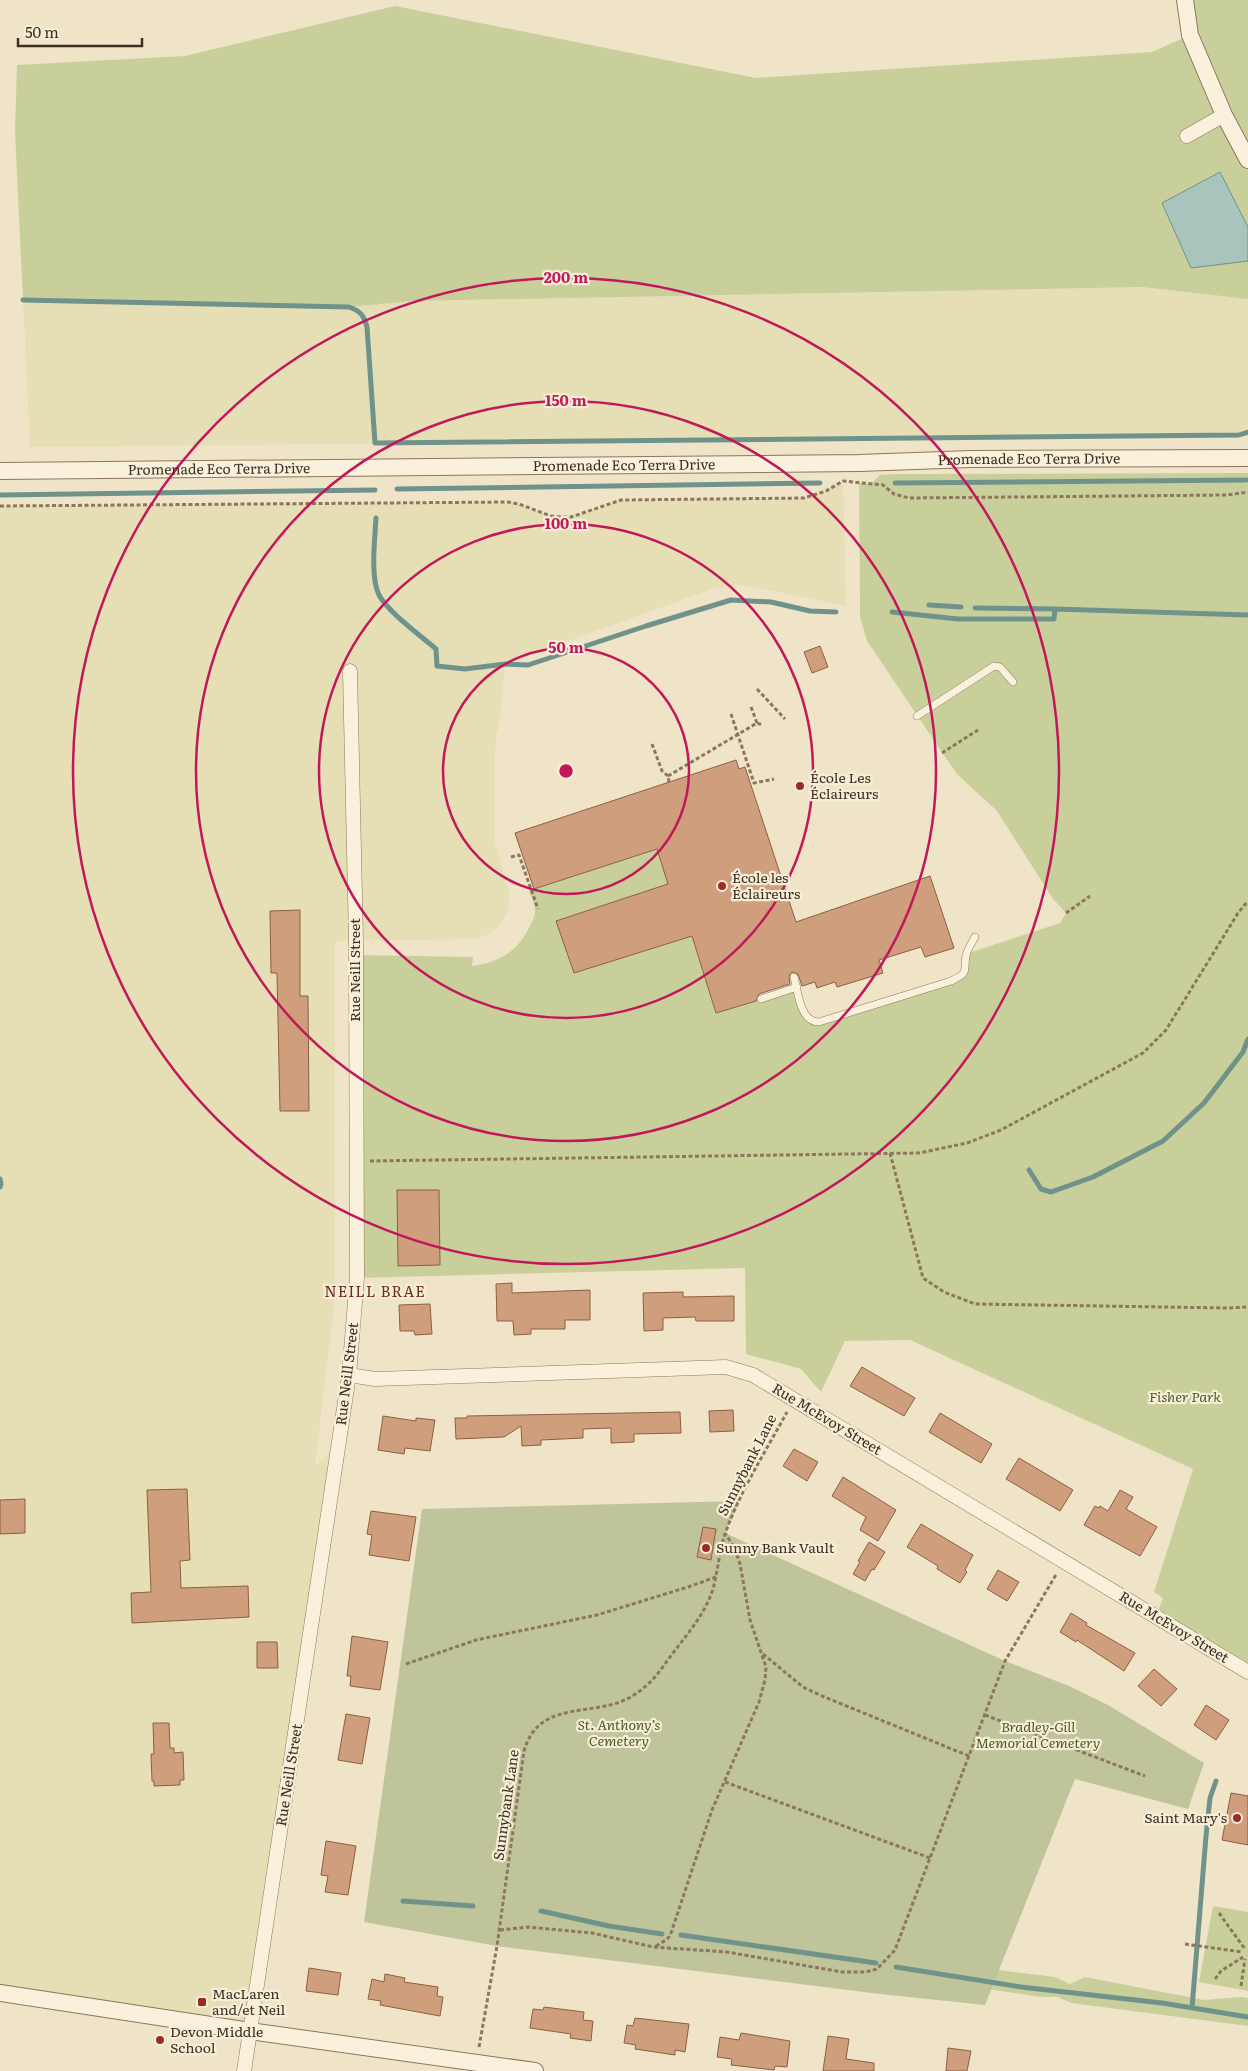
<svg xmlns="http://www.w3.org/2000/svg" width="1248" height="2071" viewBox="0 0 1248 2071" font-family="Literata,serif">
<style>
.farmland{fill:#e6deb5}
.green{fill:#c9cf9b}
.cemetery{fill:#bfc49a}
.water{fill:#a9c4bc;stroke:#6f938a}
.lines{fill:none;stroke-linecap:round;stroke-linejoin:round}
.stream{stroke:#6f938a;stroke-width:5}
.building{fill:#cf9f7d;stroke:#8d5f41}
.service-casing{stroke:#8d765c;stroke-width:8}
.minor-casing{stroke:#8d765c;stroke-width:15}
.tertiary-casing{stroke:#8d765c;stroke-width:18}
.path{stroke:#8d765c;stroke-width:3;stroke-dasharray:4 2.5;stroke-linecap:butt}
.service{stroke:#faf1dc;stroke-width:7}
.minor{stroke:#faf1dc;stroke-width:14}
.tertiary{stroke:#faf1dc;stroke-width:16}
.ring{fill:none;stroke:#c2185b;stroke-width:2.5}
.poi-dot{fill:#9e2a2b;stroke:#f7eed8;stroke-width:2}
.labels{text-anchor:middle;stroke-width:4.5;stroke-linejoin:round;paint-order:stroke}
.street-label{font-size:14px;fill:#3d2e20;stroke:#f7eed8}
.poi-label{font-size:14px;fill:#3d2e20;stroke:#f7eed8;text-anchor:start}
.park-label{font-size:14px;font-style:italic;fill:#4d5a26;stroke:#f7eed8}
.neighbourhood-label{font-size:15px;letter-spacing:1px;fill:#6b2e1e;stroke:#f7eed8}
.centre{fill:#c2185b;stroke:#f7eed8;stroke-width:2.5}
.ring-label{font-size:15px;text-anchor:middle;font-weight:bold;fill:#c2185b;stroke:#f7eed8;stroke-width:4.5;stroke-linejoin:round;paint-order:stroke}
</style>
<rect width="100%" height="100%" fill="#f0e4c8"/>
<path class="farmland" d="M 1142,287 L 1248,299 L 1248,428 L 1239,435 L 30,447 L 23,300 L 349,307 L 412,301 Z
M 843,481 L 846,606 L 743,585 L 712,589 L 505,664 L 500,721 L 496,735 L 495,759 L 495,844 L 509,892 L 509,904 L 506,914 L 500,924 L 489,934 L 475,939 L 335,941 L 335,1296 L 315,1466 L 339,1446 L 250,2031 L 0,1993 L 0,506 L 508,502 L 519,504 L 551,516 L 571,517 L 621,500 L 804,498 L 826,491 Z"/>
<path class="green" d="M 1185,0 L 1248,0 L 1248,299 L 1142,287 L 412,301 L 349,307 L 23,300 L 15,132 L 17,65 L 185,56 L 395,6 L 756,78 L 1152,52 L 1190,35 Z
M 1248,473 L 1248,1672 L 1156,1616 L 1163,1598 L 1154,1592 L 1193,1469 L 910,1340 L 845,1341 L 821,1392 L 801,1369 L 746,1354 L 745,1268 L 357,1278 L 356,955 L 473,957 L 472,966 C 498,963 517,952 529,928 C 531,924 536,915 535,910 C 535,904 531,896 529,891 L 657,849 L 668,884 L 556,921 L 574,973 L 680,940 L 690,930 L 716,1013 L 797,987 L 803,1011 L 814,1022 L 961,976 L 966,954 L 1060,923 L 1066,913 L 1053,899 L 997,811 L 957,774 L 950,764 L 867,641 L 860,617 L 860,608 L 859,483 L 871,484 L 880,475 L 897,474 Z
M 1213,1906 L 1248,1912 L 1248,1991 L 1199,1982 Z
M 934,1962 L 1055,1977 L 1070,1984 L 1085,1977 L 1204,2000 L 1240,1997 L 1248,1998 L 1248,2026 L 1071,2003 L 1058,1997 L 1041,1997 L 898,1976 Z"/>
<path class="cemetery" d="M 739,1501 L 725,1533 L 1005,1661 L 1069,1686 L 1108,1705 L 1204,1763 L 1188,1809 L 1075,1779 L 985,2005 L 880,1994 L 497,1946 L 364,1922 L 422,1509 Z"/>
<path class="water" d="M 1220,172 L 1248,227 L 1248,261 L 1191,268 L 1162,203 Z"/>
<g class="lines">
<path class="stream" d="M 23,300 L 349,307 C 361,311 364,316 367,327 L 375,443 L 1239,435 L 1248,432
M 895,483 L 1246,480
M 397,489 L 820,483
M 0,495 L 375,490
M 376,518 C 375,538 370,577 379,595 C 388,612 421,636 436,649 L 437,666 L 465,669 L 505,664 L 528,665 L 646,626 L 731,600 L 771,602 L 810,611 L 836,612
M 929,605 L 961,607
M 975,608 L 1055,609
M 892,612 L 958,619 L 1054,619 L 1055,609 L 1248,615
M 1029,1170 L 1041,1189 L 1051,1192 L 1093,1177 L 1163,1141 L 1204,1103 L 1243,1052 L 1248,1039
M 0,1179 L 1,1184 L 0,1187
M 403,1901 L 473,1906
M 541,1911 L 609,1926 L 662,1934
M 681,1935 L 876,1963
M 896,1967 L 1021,1987 L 1162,2003 L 1248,2017
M 1192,2008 L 1206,1836 L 1210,1798 L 1216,1781"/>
</g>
<path class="building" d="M 820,646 L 828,667 L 812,673 L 804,652 Z
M 736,760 L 739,769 L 745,767 L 796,922 L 930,876 L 954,948 L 925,957 L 921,947 L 879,960 L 883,973 L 837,987 L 835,982 L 817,988 L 815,982 L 802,986 L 798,974 L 792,972 L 789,976 L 790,984 L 759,994 L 756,1001 L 716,1013 L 692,936 L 574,973 L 556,921 L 668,884 L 657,849 L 534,889 L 515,833 Z
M 300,910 L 300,996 L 308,996 L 309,1111 L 280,1111 L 277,973 L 271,973 L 270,911 Z
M 397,1190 L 439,1190 L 440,1265 L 398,1266 Z
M 512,1283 L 512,1293 L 590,1290 L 590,1320 L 565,1320 L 565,1329 L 531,1329 L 531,1334 L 514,1335 L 513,1321 L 497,1321 L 496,1284 Z
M 683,1292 L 683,1297 L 734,1296 L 734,1321 L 696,1321 L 695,1317 L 663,1318 L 663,1330 L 644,1331 L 643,1293 Z
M 430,1304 L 432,1334 L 415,1335 L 414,1331 L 400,1331 L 399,1305 Z
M 862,1367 L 915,1398 L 904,1416 L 850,1386 Z
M 733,1410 L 734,1431 L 710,1432 L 709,1411 Z
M 680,1412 L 681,1433 L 634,1434 L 634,1442 L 611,1443 L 611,1428 L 583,1429 L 583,1438 L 541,1440 L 541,1445 L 522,1446 L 521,1426 L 504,1437 L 456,1439 L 455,1418 L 467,1418 L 467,1416 Z
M 940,1413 L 992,1444 L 981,1463 L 929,1432 Z
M 383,1416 L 416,1421 L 416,1418 L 435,1420 L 430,1451 L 405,1448 L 404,1454 L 378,1450 Z
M 794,1449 L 818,1462 L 807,1481 L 783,1466 Z
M 1019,1458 L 1073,1490 L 1060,1511 L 1006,1479 Z
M 843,1477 L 896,1510 L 878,1541 L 860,1530 L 866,1517 L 832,1496 Z
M 187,1489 L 190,1560 L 180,1561 L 181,1588 L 248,1586 L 249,1617 L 132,1623 L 131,1593 L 151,1592 L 147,1490 Z
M 1120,1490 L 1133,1497 L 1126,1509 L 1157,1527 L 1140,1556 L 1084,1525 L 1095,1506 L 1099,1508 L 1100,1506 L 1108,1511 Z
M 25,1499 L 25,1533 L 0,1534 L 0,1500 Z
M 371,1511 L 416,1517 L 409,1561 L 369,1555 L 372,1535 L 367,1534 Z
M 921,1524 L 973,1555 L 965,1570 L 967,1572 L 960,1583 L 937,1569 L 938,1566 L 907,1547 Z
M 703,1527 L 716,1529 L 711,1560 L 697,1557 Z
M 869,1542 L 885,1552 L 874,1570 L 872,1569 L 865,1581 L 853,1574 L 860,1562 L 858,1561 Z
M 998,1570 L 1019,1582 L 1007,1601 L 987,1589 Z
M 1071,1613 L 1087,1623 L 1086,1625 L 1135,1653 L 1124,1671 L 1077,1640 L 1076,1642 L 1060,1632 Z
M 352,1636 L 388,1642 L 380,1690 L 350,1686 L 351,1676 L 347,1676 Z
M 257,1642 L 277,1642 L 278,1668 L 257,1668 Z
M 1154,1669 L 1177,1689 L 1161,1706 L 1138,1686 Z
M 1206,1705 L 1229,1720 L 1216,1740 L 1194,1725 Z
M 346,1714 L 370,1718 L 362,1764 L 338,1760 Z
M 153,1723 L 169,1723 L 170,1748 L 174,1748 L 174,1753 L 183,1752 L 184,1780 L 180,1780 L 180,1785 L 154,1786 L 154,1781 L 152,1781 L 151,1754 L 154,1754 Z
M 1231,1793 L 1248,1796 L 1248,1845 L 1222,1840 Z
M 326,1841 L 356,1846 L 348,1895 L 325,1892 L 328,1876 L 321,1875 Z
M 309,1968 L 341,1973 L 338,1995 L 306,1991 Z
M 385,1974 L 405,1978 L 404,1982 L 438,1987 L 437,1996 L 443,1997 L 440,2016 L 380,2005 L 381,2001 L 368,1999 L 372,1979 L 384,1982 Z
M 544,2007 L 584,2012 L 583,2020 L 593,2021 L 591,2041 L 570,2038 L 571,2034 L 530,2028 L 533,2009 L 543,2010 Z
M 635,2018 L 689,2024 L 685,2052 L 675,2050 L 675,2055 L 635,2049 L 636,2045 L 624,2043 L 627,2025 L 633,2026 Z
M 741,2033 L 790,2041 L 787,2067 L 775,2066 L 774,2070 L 731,2065 L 732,2059 L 717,2057 L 720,2037 L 739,2040 Z
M 828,2036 L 849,2039 L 846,2059 L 874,2063 L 874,2071 L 823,2071 Z
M 948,2048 L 971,2051 L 967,2071 L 946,2071 Z"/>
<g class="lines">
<defs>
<path id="service" d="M 917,716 L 994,666 L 1000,667 L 1013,682
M 794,977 C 798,992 800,1022 819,1022 L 951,981 C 970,972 963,972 966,956 C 967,949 972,943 975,937
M 761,999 L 797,987"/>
<path id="minor" d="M 1187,136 L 1224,115
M 349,1375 L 375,1379 L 726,1367 L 753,1375 L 1248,1672
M 244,2071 L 349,1375 L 357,1278 L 356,941 L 350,671"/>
<g id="tertiary">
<path d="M 1185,0 L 1190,35 L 1224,115 L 1248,160"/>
<path id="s1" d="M 0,471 L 859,463 L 971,459 L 1248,458"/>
<path d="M 0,1993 L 250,2031 L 535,2071"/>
</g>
</defs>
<use href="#service" class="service-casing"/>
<use href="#minor" class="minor-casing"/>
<use href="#tertiary" class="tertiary-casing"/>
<path class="path" d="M 0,506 L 508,502 L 519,504 L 551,516 L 562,517 L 571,517 L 621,500 L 804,498 L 826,491 L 843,481 L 883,485 L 894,494 L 909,498 L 1227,495 L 1248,492
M 757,689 L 785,719
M 751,707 L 757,723
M 731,714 L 754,783 L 774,779
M 652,744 L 662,771 L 668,776 L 669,782
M 942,753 L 978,730
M 668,776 L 757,723 L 762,725
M 511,857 L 519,855 L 538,909
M 1066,913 L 1090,896
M 890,1153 L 923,1278 L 944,1292 L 975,1304 L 1227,1308 L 1248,1307
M 370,1161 L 919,1153 L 967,1143 L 1001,1130 L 1143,1053 L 1166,1030 L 1238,913 L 1248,901
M 763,1654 L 803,1687 L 822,1696 L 969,1756
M 406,1664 L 476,1640 L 597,1615 L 688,1587 L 716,1577
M 985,1715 L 1145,1776
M 725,1782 L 930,1858
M 1219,1913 L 1245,1949
M 500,1930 L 528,1927 L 592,1933 L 653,1947 L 727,1952 L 842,1972 L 866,1972 L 877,1969 L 895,1950 L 1005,1661 L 1057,1573
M 1185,1944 L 1242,1952
M 656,1946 L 666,1940 L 670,1936 L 712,1810 L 759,1702 L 765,1680 L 766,1667 L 750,1620 L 740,1564 L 735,1549 L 725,1533
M 1215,1979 L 1221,1971 L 1243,1957
M 1241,1986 L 1245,1959
M 479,2047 L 497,1946 L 524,1751 C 537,1706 577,1714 614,1704 C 628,1700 642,1691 652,1680 C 660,1672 666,1662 673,1653 C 688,1633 705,1614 713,1589 C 718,1571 719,1552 725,1534 C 740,1491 766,1451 787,1412"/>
<use href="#service" class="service"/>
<use href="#minor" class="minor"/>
<use href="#tertiary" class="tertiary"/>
</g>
<g class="ring">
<circle cx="566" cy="771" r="123"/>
<circle cx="566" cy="771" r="247"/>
<circle cx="566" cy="771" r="370"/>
<circle cx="566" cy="771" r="493"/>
</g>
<g class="poi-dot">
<circle cx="800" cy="786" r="5"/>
<circle cx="722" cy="886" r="5"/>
<circle cx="706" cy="1548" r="5"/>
<circle cx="1237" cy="1818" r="5"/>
<rect x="197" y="1997" width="10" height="10" rx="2.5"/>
<circle cx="160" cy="2040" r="5"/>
</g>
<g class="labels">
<g class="street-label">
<text dy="5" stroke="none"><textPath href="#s1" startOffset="1029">Promenade Eco Terra Drive</textPath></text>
<text dy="5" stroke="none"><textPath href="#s1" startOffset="624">Promenade Eco Terra Drive</textPath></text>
<text dy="5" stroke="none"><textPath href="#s1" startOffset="219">Promenade Eco Terra Drive</textPath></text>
<text transform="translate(355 970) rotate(-90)" y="5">Rue Neill Street</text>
<text transform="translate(347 1374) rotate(-83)" y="5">Rue Neill Street</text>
<text transform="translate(827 1419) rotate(31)" y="5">Rue McEvoy Street</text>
<text transform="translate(747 1465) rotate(-63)" y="5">Sunnybank Lane</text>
<text transform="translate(1174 1627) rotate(31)" y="5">Rue McEvoy Street</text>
<text transform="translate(289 1775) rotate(-81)" y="5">Rue Neill Street</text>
<text transform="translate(506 1805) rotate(-82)" y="5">Sunnybank Lane</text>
</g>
<g class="poi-label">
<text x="810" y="783">École Les<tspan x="810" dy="16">Éclaireurs</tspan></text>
<text x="732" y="883">École les<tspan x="732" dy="16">Éclaireurs</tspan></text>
<text x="716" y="1553">Sunny Bank Vault</text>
<text x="1227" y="1823" text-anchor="end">Saint Mary's</text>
<text x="212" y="1999">MacLaren<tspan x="212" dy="16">and/et Neil</tspan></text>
<text x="170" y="2037">Devon Middle<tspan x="170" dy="16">School</tspan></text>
</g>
<g class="park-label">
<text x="1185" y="1402">Fisher Park</text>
<text x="619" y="1730">St. Anthony’s<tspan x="619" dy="16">Cemetery</tspan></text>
<text x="1038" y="1732">Bradley-Gill<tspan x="1038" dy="16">Memorial Cemetery</tspan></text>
</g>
<g class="neighbourhood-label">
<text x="375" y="1297">NEILL BRAE</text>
</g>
</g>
<circle cx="566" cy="771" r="8" class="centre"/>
<g class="ring-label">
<text x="566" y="283">200 m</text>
<text x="566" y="406">150 m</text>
<text x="566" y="529">100 m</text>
<text x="566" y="653">50 m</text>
</g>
<path d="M18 38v8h124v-8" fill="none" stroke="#3d2e20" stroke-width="2.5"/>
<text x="25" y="38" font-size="15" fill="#3d2e20" stroke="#f7eed8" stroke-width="4" paint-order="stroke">50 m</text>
</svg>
